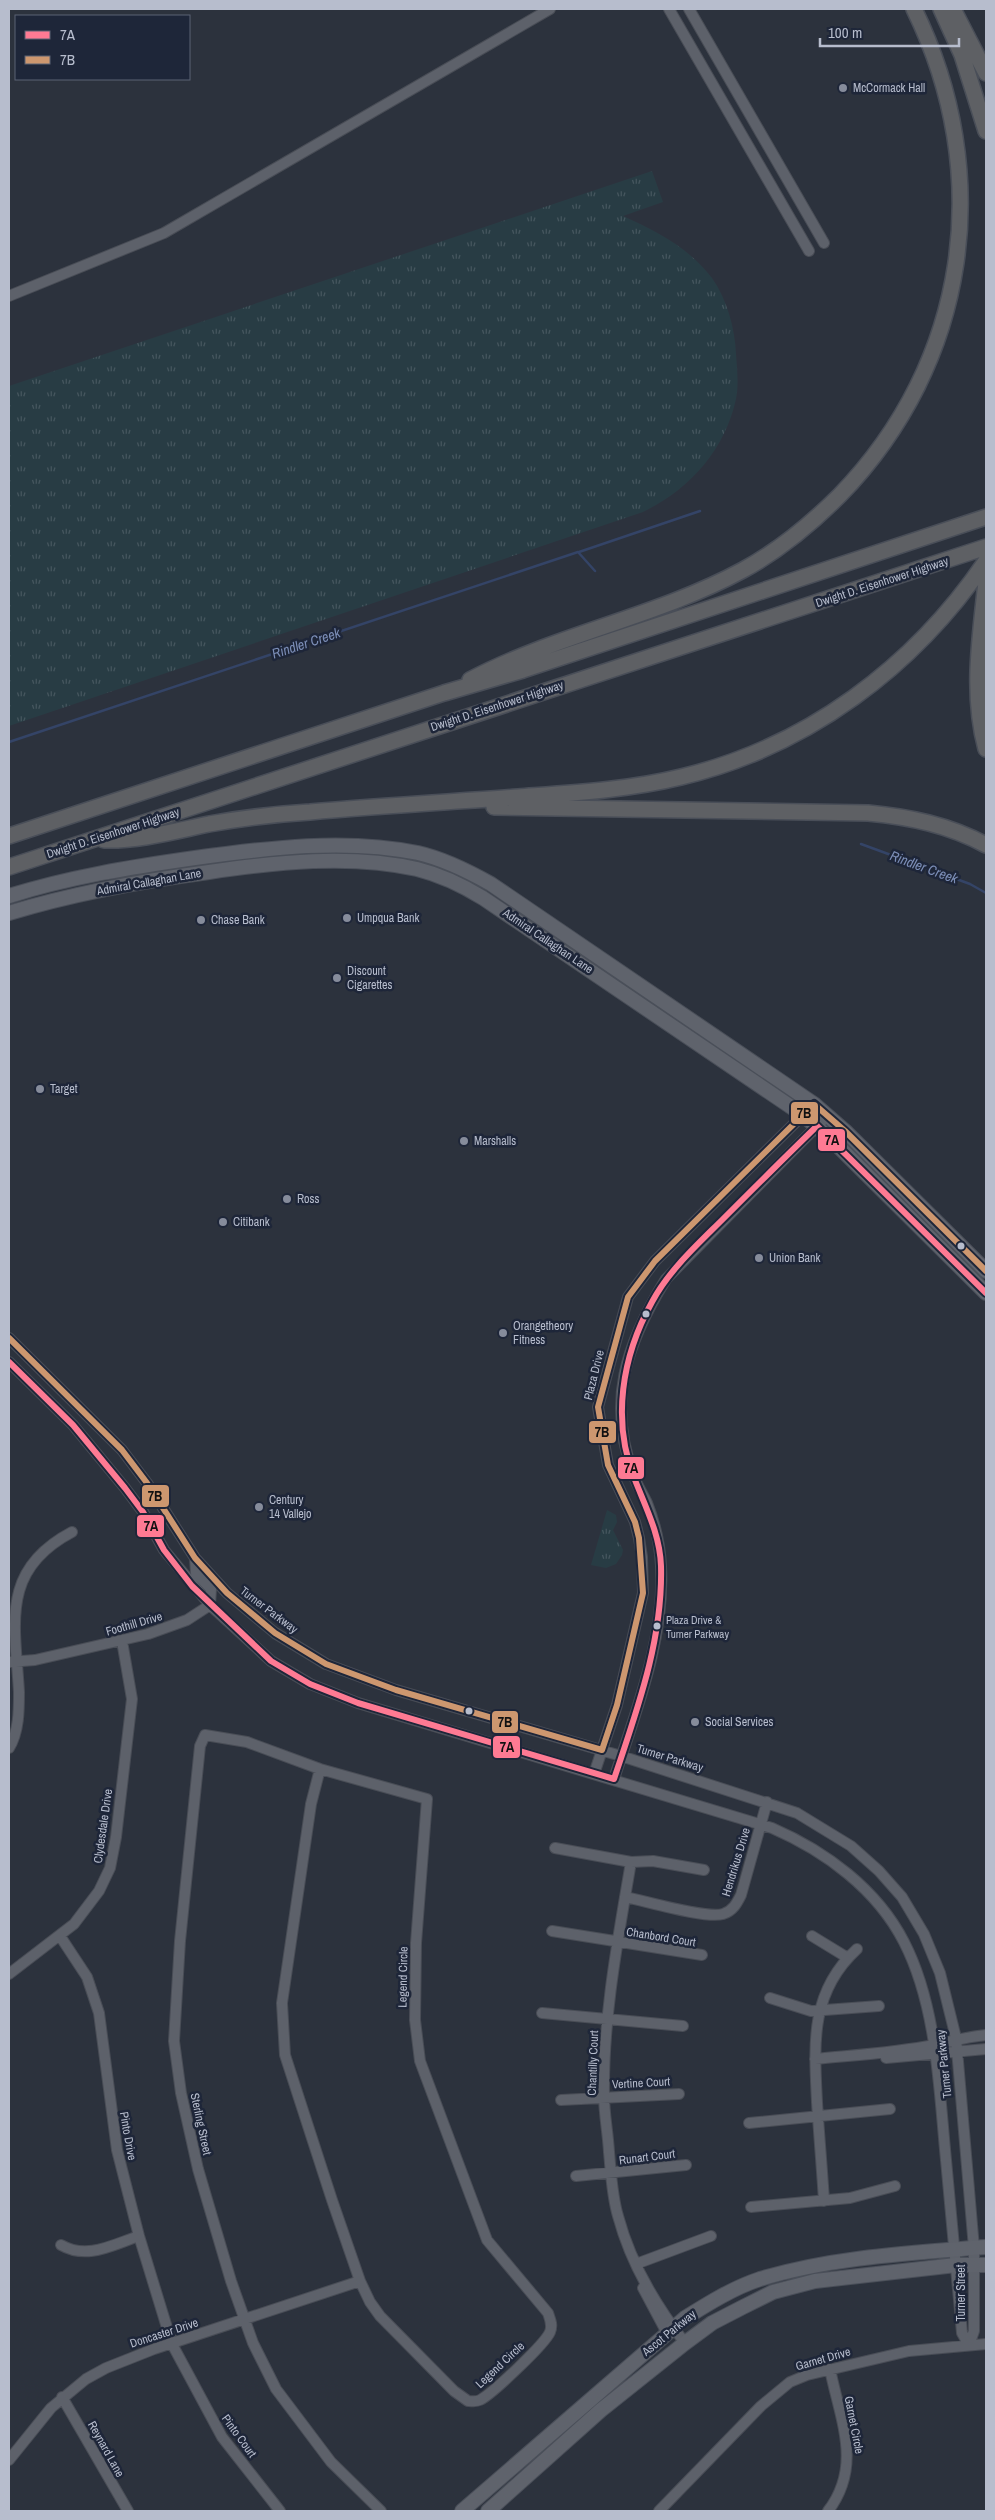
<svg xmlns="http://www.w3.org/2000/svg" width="995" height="2520" viewBox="0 0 995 2520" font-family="'Archivo Narrow',sans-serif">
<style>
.grass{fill:url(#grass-tufts)}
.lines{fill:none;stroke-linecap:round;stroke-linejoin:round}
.stream{stroke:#344467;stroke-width:2.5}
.minor-casing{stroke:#494d56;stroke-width:12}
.major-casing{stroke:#4a4f59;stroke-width:16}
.highway-casing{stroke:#494e58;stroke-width:18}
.minor{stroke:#5d616a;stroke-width:10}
.major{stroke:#5f636c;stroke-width:14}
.highway{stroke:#5e6064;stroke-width:15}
.bus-1-casing{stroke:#1e2639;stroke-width:10}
.bus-2-casing{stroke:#1e2639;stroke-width:10}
.bus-1{stroke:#fe7a93;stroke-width:6}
.bus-2{stroke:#cd976f;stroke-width:6}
.poi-dot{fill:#868c9b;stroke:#1e2639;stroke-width:2}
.bus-dot{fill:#b7bdcd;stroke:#1e2639;stroke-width:2}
.labels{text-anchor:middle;stroke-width:5;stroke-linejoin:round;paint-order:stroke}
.bus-label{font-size:11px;fill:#b7bdcd;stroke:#1e2639;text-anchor:start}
.poi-label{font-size:12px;fill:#b7bdcd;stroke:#1e2639;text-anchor:start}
.street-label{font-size:12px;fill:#b7bdcd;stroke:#1e2639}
.water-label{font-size:14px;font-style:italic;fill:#7c8eb7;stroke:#1e2639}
.line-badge{stroke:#1e2639;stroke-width:2}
.pale-badge-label{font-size:14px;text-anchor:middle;font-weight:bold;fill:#111}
</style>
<defs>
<pattern id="grass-tufts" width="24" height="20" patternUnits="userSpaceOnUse" patternTransform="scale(1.25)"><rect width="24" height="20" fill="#283c44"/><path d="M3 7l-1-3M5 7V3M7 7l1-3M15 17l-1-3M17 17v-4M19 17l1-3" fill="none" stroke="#45565e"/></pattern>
</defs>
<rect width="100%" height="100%" fill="#2c323d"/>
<path class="grass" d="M 652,171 L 663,202 L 623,216 C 657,231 689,248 712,278 C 727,299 735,329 736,354 C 737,368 739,385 736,399 C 725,450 689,490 643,512 L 9,726 L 9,386 Z
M 607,1510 L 616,1515 L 617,1522 L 613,1530 L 623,1550 L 622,1555 L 616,1564 L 606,1568 L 591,1565 Z"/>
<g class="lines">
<path class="stream" d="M 579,552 L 700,511
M 9,742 L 578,552 L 595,571
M 861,844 L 970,884 L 986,893"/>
<defs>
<path id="minor" d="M 669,9 L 809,251
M 689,9 L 824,243
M 9,296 L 164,233 L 550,9
M 9,1338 L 122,1450 L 147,1483 L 195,1558 L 227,1593 L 275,1633 L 326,1664 L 396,1690 L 621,1756 L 797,1813 L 851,1846 L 879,1871 L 902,1897 L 924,1934 L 940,1973 L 956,2038 L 974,2248 L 974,2331 L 969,2345
M 9,1362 L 73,1425 L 125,1488 L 143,1512 L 164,1550 L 210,1605 L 271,1661 L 310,1684 L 358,1703 L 772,1828 C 825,1851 877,1889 904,1942 C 937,2006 939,2089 946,2160 C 951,2217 957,2275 962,2333 L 969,2345
M 9,1662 L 35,1660 L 148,1634 L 187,1620 L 210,1605 L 211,1589 L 196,1573 L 195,1558
M 9,1748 C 19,1732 19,1710 19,1692 C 15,1623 0,1570 72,1532
M 320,1769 L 311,1804 L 282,2003 L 285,2055 L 332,2200 L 360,2281 L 370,2302 L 380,2316 L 454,2391 L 468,2401 C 473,2401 476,2402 480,2400 C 492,2394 545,2344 550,2332 C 553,2325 550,2319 548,2313 L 487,2240 L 420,2061 L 415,2020 L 416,1943 L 427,1799 L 320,1769 L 247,1742 L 205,1735 L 200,1746 L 180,1941 L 174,2041 L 181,2093 L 198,2169 L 231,2281 L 253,2343 L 276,2389 L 331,2462 L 381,2511
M 594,1774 L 617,1705 L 643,1593 L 642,1557 L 639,1538 L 635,1522 L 608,1465 L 598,1407 L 628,1297 L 655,1261 L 807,1111
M 614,1779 C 636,1711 665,1639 661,1566 C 660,1545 655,1523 647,1503 C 643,1494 637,1486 634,1476 C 606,1402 626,1344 666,1279 L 828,1115
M 555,1848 L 631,1862 L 653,1861 L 704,1870
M 631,1862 C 618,1939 603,2016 604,2095 C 604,2114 608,2133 609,2152 C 611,2173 612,2196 618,2216 C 630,2261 656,2306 685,2343
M 625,1897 C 646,1901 706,1919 723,1914 C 733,1911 737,1903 741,1895 L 767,1802
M 552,1931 L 702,1955
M 60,1936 L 87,1977 L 99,2013 L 117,2150 L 139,2236 L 172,2344 L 222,2437 L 280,2511
M 812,1936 L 848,1958
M 9,1974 L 74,1924 L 99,1891 L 110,1868 L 116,1837 L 132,1699 L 122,1641
M 770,1998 L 811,2011 L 879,2006
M 542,2013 L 683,2026
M 886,2058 L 986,2049
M 815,2059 C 855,2055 895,2053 934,2045 C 953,2041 966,2037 986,2035
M 561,2100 L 679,2094
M 749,2123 L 890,2109
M 576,2176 L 686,2165
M 824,2201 C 822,2168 819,2135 817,2102 C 814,2043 810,1992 857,1949
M 751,2207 L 850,2198 L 895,2186
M 61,2245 C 87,2260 112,2245 139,2236
M 636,2264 L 711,2236
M 643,2288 L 667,2333
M 62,2397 L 128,2511
M 9,2460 L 51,2408 L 86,2379 L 106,2368 L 154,2349 L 360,2281
M 659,2511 L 761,2406 L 790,2382 L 807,2375 L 909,2351 L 986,2344
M 828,2511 C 863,2465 840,2420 830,2369"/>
<path id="major" d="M 9,896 C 69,877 132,867 195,858 C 268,848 345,838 418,853 C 444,859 468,871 491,884 L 814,1104 L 845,1131 L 986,1271
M 9,913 C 75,893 141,881 209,872 C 277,862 350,854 417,869 C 441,875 462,885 483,898 L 803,1115 L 834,1142 L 986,1293
M 462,2511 L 685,2318 C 709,2303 733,2288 760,2279 C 832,2257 911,2253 986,2247
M 488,2511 L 601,2410 L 685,2343 L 712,2323 L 743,2307 L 773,2292 L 815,2281 L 956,2265 L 986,2265"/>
<path id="highway" d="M 941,9 L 962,55 L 986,131
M 953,9 L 986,73
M 986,582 C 980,638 971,694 986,749
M 470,680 C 557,634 656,617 743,570 C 778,551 811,524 840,495 C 969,362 995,174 914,9
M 494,807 L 868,813 C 910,817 949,825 986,845
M 9,836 L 444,693 L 523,670 L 986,517
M 104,840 C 140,841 175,831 209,824 C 243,818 276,814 310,812 C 379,806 449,802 518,797 C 572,793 628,790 681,777 C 807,747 914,667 986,561
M 9,867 L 986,547"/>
</defs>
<use href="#minor" class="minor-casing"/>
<use href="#major" class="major-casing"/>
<use href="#highway" class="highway-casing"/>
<use href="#minor" class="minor"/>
<use href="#major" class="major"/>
<use href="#highway" class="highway"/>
<defs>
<path id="bus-1" d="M 9,1362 L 73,1425 L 125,1488 L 143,1512 L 164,1550 L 192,1586 L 271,1661 L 310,1684 L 358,1703 L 614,1779 C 637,1710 663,1640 661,1566 C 660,1535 646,1508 635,1480 C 611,1421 622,1356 652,1302 C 669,1270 698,1244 723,1219 C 754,1188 785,1157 817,1126 L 986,1293"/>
<path id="bus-2" d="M 9,1338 L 122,1450 L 147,1483 L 195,1558 L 227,1593 L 275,1633 L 326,1664 L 396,1690 L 602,1750 L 617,1705 L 643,1593 L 639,1538 L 635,1522 L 608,1465 L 598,1407 L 628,1297 L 655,1261 L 814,1104 L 845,1131 L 986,1271"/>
</defs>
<use href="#bus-1" class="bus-1-casing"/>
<use href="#bus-2" class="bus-2-casing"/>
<use href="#bus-1" class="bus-1"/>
<use href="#bus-2" class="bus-2"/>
</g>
<g class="poi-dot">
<circle cx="843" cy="88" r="5"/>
<circle cx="347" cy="918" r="5"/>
<circle cx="201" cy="920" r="5"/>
<circle cx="337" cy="978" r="5"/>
<circle cx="40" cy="1089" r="5"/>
<circle cx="464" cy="1141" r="5"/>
<circle cx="287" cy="1199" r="5"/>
<circle cx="223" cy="1222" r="5"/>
<circle cx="759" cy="1258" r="5"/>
<circle cx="503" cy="1333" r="5"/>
<circle cx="259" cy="1507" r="5"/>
<circle cx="695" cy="1722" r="5"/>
</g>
<g class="bus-dot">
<circle cx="961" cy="1246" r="4.5"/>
<circle cx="646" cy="1314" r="4.5"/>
<circle cx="657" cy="1626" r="4.5"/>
<circle cx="469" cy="1711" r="4.5"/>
</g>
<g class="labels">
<g class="bus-label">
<text x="666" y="1624">Plaza Drive &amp;<tspan x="666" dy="14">Turner Parkway</tspan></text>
</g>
<g class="poi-label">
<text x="853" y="92">McCormack Hall</text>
<text x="357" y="922">Umpqua Bank</text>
<text x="211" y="924">Chase Bank</text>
<text x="347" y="975">Discount<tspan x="347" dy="14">Cigarettes</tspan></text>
<text x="50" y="1093">Target</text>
<text x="474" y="1145">Marshalls</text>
<text x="297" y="1203">Ross</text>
<text x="233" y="1226">Citibank</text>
<text x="769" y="1262">Union Bank</text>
<text x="513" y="1330">Orangetheory<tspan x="513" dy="14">Fitness</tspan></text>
<text x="269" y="1504">Century<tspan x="269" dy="14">14 Vallejo</tspan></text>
<text x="705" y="1726">Social Services</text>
</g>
<g class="street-label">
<text transform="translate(882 582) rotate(-18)" y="4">Dwight D. Eisenhower Highway</text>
<text transform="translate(497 706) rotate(-18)" y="4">Dwight D. Eisenhower Highway</text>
<text transform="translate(113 833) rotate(-18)" y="4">Dwight D. Eisenhower Highway</text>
<text transform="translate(149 882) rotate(-10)" y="4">Admiral Callaghan Lane</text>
<text transform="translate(548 941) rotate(34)" y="4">Admiral Callaghan Lane</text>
<text transform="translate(594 1375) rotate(-76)" y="4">Plaza Drive</text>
<text transform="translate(269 1610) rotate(37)" y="4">Turner Parkway</text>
<text transform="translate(134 1624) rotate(-16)" y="4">Foothill Drive</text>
<text transform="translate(670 1758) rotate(17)" y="4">Turner Parkway</text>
<text transform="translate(103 1826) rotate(-82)" y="4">Clydesdale Drive</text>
<text transform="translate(736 1862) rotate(-73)" y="4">Hendrikus Drive</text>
<text transform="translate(661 1937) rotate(9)" y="4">Chanbord Court</text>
<text transform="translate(403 1977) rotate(-89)" y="4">Legend Circle</text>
<text transform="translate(593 2063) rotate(-88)" y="4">Chantilly Court</text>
<text transform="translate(944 2064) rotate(-96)" y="4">Turner Parkway</text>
<text transform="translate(641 2083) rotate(-3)" y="4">Vertine Court</text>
<text transform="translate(201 2124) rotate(78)" y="4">Sterling Street</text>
<text transform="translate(128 2136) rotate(80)" y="4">Pinto Drive</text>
<text transform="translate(647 2157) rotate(-7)" y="4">Runart Court</text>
<text transform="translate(961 2293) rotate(-90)" y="4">Turner Street</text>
<text transform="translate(164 2333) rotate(-18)" y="4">Doncaster Drive</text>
<text transform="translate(669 2333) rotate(-39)" y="4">Ascot Parkway</text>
<text transform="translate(823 2359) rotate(-16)" y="4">Garnet Drive</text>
<text transform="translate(500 2365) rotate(-43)" y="4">Legend Circle</text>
<text transform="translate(854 2425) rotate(79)" y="4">Garnet Circle</text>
<text transform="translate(239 2436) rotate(54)" y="4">Pinto Court</text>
<text transform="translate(106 2449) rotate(61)" y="4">Reynard Lane</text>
</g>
<g class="water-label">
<text transform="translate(306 643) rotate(-18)" y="5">Rindler Creek</text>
<text transform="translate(924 867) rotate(20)" y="5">Rindler Creek</text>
</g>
</g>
<g class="line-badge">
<rect x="790" y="1101" width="29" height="24" rx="5" fill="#cd976f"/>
<rect x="817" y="1128" width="29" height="24" rx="5" fill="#fe7a93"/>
<rect x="588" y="1420" width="29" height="24" rx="5" fill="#cd976f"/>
<rect x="617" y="1456" width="28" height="24" rx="5" fill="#fe7a93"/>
<rect x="141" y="1484" width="29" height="24" rx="5" fill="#cd976f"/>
<rect x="136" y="1514" width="29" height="24" rx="5" fill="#fe7a93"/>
<rect x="491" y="1710" width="28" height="24" rx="5" fill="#cd976f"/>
<rect x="492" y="1735" width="29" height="24" rx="5" fill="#fe7a93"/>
</g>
<g class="pale-badge-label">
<text x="804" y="1118">7B</text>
<text x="832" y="1145">7A</text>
<text x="602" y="1437">7B</text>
<text x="631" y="1473">7A</text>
<text x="155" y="1501">7B</text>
<text x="151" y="1531">7A</text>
<text x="505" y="1727">7B</text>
<text x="507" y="1752">7A</text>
</g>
<rect width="995" height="2520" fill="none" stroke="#b7bdcd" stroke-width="20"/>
<rect x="15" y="15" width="175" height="65" fill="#1e2639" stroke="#5b6274"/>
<rect x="25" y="31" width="25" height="8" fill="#fe7a93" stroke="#5b6274"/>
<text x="60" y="40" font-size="15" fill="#b7bdcd">7A</text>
<rect x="25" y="56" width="25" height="8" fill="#cd976f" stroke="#5b6274"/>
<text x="60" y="65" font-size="15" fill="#b7bdcd">7B</text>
<path d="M820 38v8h139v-8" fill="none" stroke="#b7bdcd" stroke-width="2.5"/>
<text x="828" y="38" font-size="15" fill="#b7bdcd" stroke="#1e2639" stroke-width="4" paint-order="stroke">100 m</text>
</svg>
